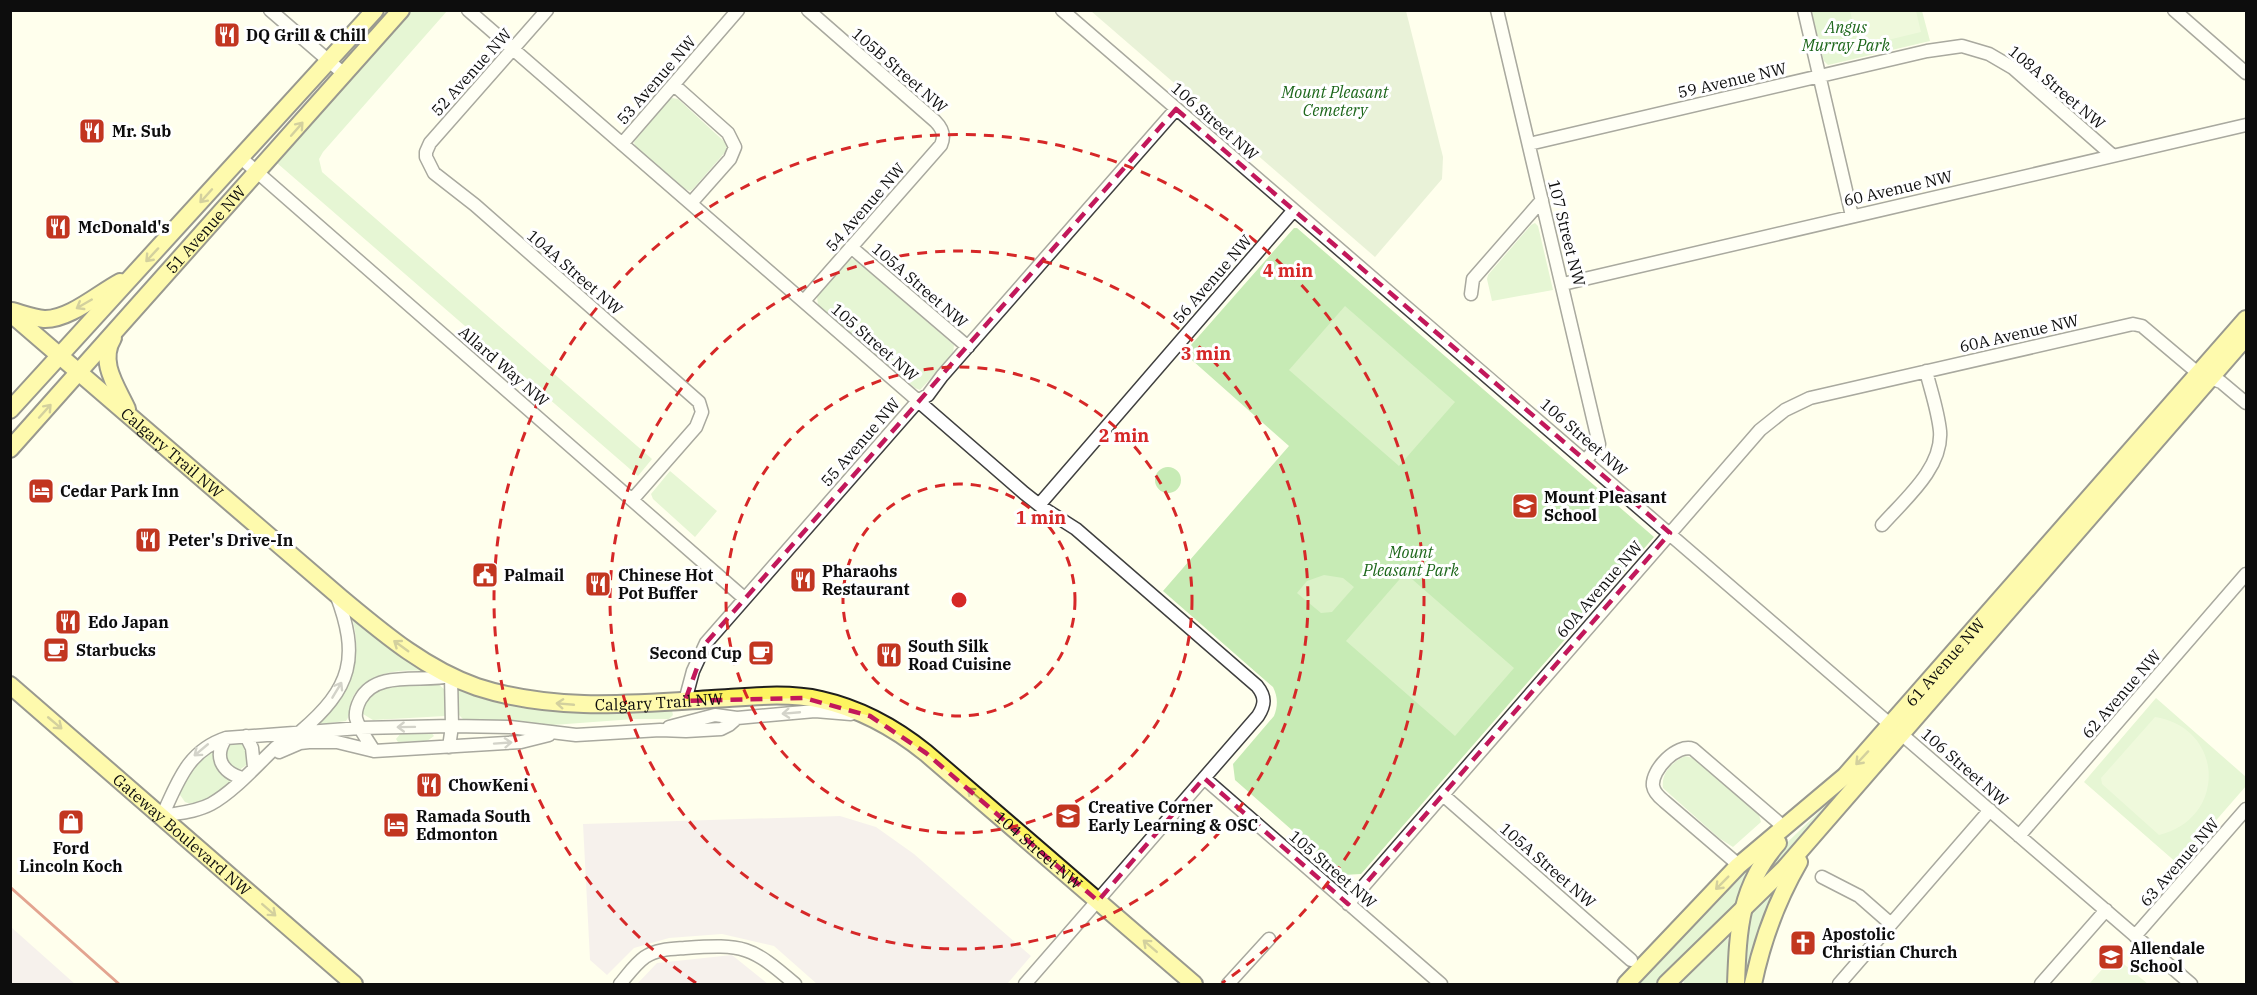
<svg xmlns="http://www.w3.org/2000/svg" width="2257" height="995" viewBox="0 0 2257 995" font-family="'IBM Plex Serif',serif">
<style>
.industrial{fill:#ece1eb}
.green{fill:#c7ebb5}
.cemetery{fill:#cfe2be}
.pitch{fill:#dbf2c8}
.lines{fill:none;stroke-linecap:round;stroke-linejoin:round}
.minor-casing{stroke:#404040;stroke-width:15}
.major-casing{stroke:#1e1e1e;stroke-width:20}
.minor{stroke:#fff;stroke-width:12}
.major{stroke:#fdf45f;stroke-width:16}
.rail{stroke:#c23620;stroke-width:3}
.oneway{stroke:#9d983e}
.oneway2{stroke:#9e9e9e}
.marked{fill:none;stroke:#c2185b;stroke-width:4.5;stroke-dasharray:12 8;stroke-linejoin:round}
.ring{fill:none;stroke:#d62828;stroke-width:3;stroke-dasharray:10 8}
.labels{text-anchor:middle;stroke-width:6;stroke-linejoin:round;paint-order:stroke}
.park-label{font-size:16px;font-style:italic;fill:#1d671b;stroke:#fff}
.poi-label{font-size:16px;font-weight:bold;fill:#0d0d0d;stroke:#fff;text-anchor:start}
.street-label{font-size:16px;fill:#0d0d0d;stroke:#fff}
.centre{fill:#d62828;stroke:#fff;stroke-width:3}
.ring-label{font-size:18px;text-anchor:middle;font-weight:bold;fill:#d62828;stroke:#fff;stroke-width:6;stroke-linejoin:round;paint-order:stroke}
</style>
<rect width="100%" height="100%" fill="#ffffed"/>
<path class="industrial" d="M 840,816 L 876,827 L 914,854 L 1031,956 L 1007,984 L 817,984 L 774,946 L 722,934 L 669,938 L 634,948 L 607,975 L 590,960 L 583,824 Z
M 11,927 L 75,984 L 11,984 Z
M 732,955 L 768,984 L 637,984 L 657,963 Z"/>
<path class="green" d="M 411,11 L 447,11 L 323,152 L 319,159 L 322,172 L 652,459 L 638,476 L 277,163 Z
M 1811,11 L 1922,11 L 1930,41 L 1828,65 L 1824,61 Z
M 672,98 L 678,99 L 728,145 L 727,150 L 693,189 L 690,191 L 685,189 L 635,146 L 634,142 L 668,100 Z
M 1535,223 L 1538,226 L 1553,290 L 1492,301 L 1487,279 L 1488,275 L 1531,225 Z
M 1294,228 L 1297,228 L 1654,537 L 1361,874 L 1343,875 L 1235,780 L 1233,764 L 1274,716 C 1278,706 1278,697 1273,687 L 1163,591 L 1289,446 L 1184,353 Z
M 851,259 L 856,260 L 954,345 L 953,354 L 920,390 L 915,388 L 818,305 L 817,296 L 848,261 Z
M1155 480a13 13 0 1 1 26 0a13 13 0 1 1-26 0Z
M 670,471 L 717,511 L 695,537 L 653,499 L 651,494 Z
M 352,617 L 425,669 L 423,671 C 398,669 364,673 352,699 C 349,706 351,715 346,721 L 320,724 C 322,717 330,708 335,701 C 356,673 361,651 352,617 Z
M 426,683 L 438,684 L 444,689 L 445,716 L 373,720 L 363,714 L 362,702 L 381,686 Z
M 457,688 L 482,697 L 671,706 L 673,715 L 669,719 L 634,719 L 539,726 L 463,719 L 458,714 L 456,689 Z
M 2156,698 L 2246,777 L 2246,786 L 2178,864 L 2084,782 Z
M 430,731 L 434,736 L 427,741 L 398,742 L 396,739 L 401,733 Z
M 240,741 L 247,746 L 248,764 L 239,770 C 226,766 226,757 226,745 Z
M 213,750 L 231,781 C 222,793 201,809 185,802 L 178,792 L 187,768 Z
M 1685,756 L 1696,759 L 1759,815 L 1761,822 L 1733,847 L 1719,838 L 1663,788 C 1661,773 1672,762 1685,756 Z
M 1845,787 L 1794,850 L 1752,889 L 1773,856 Z
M 1747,870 L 1749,872 L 1731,915 L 1657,984 L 1637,984 C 1661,958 1687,933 1712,908 C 1724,896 1734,882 1747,870 Z
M 1779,881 L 1747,984 L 1740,984 L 1745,920 Z
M 1725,936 L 1728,939 L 1728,984 L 1684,983 L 1683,980 Z"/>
<path class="cemetery" d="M 1091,11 L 1406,11 L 1443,157 L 1442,179 L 1375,257 Z"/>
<path class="pitch" d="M 1850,11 L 1916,11 L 1921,32 L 1859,47 Z
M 1345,306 L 1455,402 L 1399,466 L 1289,370 Z
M 1405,573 L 1514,668 L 1455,736 L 1346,641 Z
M 1324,575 L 1343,578 L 1354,587 L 1332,612 L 1321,613 L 1297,593 L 1307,581 Z
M 2155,717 C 2225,728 2227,819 2159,835 L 2102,784 L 2101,778 Z
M 2114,956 L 2148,984 L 2089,984 Z"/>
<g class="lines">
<defs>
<path id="minor" d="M 270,10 L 344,74
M 468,10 L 1024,493 L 1043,508 L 1076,529 L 1257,686 C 1266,697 1265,705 1258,716 L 1025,984
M 547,10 L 430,143 L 426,152 L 426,157 L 434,173 L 475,205 L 699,402 L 702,412 L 696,427 L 632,500
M 1062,10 L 2191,984
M 1497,10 L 1599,444 L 1586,460
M 1804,10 L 1852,216
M 2174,10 L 2246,73
M 674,85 L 728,133 L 735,147 L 730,159 L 691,203
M 622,144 L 738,10
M 1529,144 L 1927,51 L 1962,46 L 1989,54 L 2013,68 L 2112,155
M 241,158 L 744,598
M 851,247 L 968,347
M 1563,284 L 2246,125
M 1471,294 L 1473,279 L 1542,200
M 804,301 L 941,145 C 945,136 943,129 935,121 L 808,10
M 1039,505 L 1293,211
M 1882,525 C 1904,500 1943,468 1940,431 C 1938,411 1931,391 1926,371
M 685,701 L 693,671 L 706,643 L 918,401 L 928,395 L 942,376 L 1176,109
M 669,727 L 715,715 L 737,718 L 815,711 L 851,714
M 246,736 L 252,748 L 254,767
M 226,738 C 213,757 222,772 242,778
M 374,751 C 368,740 359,730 356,718 C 355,711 357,706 360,700 C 376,669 423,683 451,676 L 452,726 L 449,747
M 279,752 L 300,743 L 309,742 L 337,742 L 374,751 L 521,742 L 549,735
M 1204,778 L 1441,984
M 1443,795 L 1631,960
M 162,816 C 178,782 187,751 226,738 L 360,728 L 452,726 L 510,727 L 576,735 L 660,730 L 686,731 L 721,729 L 729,725 L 737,718
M 162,816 C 178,813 196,812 211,804 C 233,792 255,767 273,750 C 281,742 291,738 300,732 C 352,688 360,657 336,594
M 2019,836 L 2246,574
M 1734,861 L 1664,801 C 1659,797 1654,792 1653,786 C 1651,770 1677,743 1693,749 L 1778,822
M 1822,877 L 1859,896 L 1891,924
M 1348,904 L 1760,430 L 1785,410 L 1810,398 L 2133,324 L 2142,326 L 2199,374 L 2221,382 L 2246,403
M 2135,936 L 2246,809
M 620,984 C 627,976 635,964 645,957 C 657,949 672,949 685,948 C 744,944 751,946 795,984
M 1228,984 L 1269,939
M 1839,984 L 1990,810
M 2041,984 L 2106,910"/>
<g id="major">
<path d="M 12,311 C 23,314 34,318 44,319 C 69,320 99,293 120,282"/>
<path id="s1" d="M 10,313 L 341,598 C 383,633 425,669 477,687 C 554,712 633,704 712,699 C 748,697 786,692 821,700 C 861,709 895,728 926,753 L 1194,984"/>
<path d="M 113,338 C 98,362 117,387 127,409"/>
<path d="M 10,410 L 375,10"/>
<path id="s2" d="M 10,449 L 401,10"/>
<path id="s3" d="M 10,685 L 354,984"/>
<path id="s4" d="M 1626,984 L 1738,866 L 1845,776 L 2246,319"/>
<path d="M 1666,984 L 1784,869 L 2246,337"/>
<path d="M 1736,984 C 1738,929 1740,886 1778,843"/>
<path d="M 1753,984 C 1762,941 1777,900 1799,862"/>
</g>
</defs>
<use href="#minor" class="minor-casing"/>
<use href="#major" class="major-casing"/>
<use href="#minor" class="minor"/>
<use href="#major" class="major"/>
<path class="rail" d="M 10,887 L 119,984"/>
</g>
<defs><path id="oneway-shaft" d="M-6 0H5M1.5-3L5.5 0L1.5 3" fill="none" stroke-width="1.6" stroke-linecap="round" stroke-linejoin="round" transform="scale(1.5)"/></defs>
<g class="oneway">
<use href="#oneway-shaft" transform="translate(297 129) rotate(-49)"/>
<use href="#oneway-shaft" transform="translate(206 196) rotate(132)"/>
<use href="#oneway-shaft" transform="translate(152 255) rotate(133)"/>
<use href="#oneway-shaft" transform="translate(84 304) rotate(150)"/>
<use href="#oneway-shaft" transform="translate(45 411) rotate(-48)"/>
<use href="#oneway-shaft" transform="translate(401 646) rotate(-144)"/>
<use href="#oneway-shaft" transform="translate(565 704) rotate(-175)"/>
<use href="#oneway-shaft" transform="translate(55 723) rotate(40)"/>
<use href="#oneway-shaft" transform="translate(1862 758) rotate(133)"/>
<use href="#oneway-shaft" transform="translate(974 794) rotate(-139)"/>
<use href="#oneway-shaft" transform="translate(1722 883) rotate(135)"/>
<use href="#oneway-shaft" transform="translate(269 910) rotate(41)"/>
<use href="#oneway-shaft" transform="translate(1150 946) rotate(-139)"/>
</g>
<g class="oneway2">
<use href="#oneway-shaft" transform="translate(337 690) rotate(-59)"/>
<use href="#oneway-shaft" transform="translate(791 713) rotate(175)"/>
<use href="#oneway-shaft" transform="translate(406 727) rotate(179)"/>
<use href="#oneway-shaft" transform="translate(503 743) rotate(-4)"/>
<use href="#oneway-shaft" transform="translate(201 750) rotate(140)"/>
</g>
<path d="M0 0H2257V995H0ZM 1176,109 L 1670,533 L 1348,904 L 1204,778 L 1098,901 L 926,753 L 870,716 L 804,698 L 685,701 L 706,643 Z" fill="#ffffed" fill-opacity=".55" fill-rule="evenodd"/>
<path class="marked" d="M 1176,109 L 1670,533 L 1348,904 L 1204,778 L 1098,901 L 926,753 L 870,716 L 804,698 L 685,701 L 706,643 Z"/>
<g class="ring">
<circle cx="959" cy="600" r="116"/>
<circle cx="959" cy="600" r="233"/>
<circle cx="959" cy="600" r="349"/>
<path d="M696 983A465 465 0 1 1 1222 983"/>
</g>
<defs>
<symbol id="restaurant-square" viewBox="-11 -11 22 22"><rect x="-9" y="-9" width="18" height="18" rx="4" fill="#c23620" stroke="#fff"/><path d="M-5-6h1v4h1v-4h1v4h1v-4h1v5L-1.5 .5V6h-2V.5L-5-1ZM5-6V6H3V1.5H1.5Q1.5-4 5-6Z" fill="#fff"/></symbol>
<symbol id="hotel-square" viewBox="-11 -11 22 22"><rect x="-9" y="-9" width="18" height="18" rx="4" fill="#c23620" stroke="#fff"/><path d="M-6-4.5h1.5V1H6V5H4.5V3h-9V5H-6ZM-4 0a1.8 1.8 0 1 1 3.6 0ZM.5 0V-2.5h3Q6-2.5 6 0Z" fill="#fff"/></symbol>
<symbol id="school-square" viewBox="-11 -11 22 22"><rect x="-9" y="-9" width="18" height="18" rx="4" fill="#c23620" stroke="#fff"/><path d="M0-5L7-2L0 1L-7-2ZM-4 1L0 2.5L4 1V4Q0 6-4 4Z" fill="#fff"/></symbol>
<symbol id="civic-square" viewBox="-11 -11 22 22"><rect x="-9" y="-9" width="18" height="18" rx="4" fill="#c23620" stroke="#fff"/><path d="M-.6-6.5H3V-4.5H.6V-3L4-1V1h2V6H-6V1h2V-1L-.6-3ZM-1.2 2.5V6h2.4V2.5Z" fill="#fff"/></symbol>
<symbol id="cafe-square" viewBox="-11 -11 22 22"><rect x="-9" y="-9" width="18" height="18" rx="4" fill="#c23620" stroke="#fff"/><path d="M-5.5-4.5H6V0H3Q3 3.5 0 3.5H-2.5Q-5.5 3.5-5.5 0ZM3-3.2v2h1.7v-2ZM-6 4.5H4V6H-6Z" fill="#fff"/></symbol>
<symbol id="shop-square" viewBox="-11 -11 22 22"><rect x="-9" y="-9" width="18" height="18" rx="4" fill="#c23620" stroke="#fff"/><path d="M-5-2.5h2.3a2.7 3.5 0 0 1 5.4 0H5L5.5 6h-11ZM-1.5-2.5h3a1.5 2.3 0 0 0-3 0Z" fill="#fff"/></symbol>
<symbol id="church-square" viewBox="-11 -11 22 22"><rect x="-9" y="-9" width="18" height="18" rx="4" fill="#c23620" stroke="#fff"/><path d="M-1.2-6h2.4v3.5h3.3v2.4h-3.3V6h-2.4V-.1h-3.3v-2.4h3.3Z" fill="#fff"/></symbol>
</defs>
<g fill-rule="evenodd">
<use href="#restaurant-square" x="212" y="20" width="30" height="30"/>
<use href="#restaurant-square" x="77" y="116" width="30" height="30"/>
<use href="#restaurant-square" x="43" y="212" width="30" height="30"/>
<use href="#hotel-square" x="26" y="476" width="30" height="30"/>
<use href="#school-square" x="1510" y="491" width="30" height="30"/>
<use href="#restaurant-square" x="133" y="525" width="30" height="30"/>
<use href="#civic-square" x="470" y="560" width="30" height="30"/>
<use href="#restaurant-square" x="788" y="565" width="30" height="30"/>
<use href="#restaurant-square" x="583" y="569" width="30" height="30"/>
<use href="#restaurant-square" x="53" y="607" width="30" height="30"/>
<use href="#cafe-square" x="41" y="635" width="30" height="30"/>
<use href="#cafe-square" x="746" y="638" width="30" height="30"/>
<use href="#restaurant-square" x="874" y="640" width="30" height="30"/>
<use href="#restaurant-square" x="414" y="770" width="30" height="30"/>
<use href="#school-square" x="1053" y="801" width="30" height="30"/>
<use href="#shop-square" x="56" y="807" width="30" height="30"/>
<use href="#hotel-square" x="381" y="810" width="30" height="30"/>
<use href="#church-square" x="1788" y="928" width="30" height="30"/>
<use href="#school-square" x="2096" y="942" width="30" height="30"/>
</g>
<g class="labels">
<g class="park-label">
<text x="1846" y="33">Angus<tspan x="1846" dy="18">Murray Park</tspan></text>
<text x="1335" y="98">Mount Pleasant<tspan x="1335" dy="18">Cemetery</tspan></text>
<text x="1411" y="558">Mount<tspan x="1411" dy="18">Pleasant Park</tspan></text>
</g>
<g class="poi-label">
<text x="246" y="41">DQ Grill &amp; Chill</text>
<text x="112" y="137">Mr. Sub</text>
<text x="78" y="233">McDonald's</text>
<text x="60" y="497">Cedar Park Inn</text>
<text x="1544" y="503">Mount Pleasant<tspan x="1544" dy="18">School</tspan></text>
<text x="168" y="546">Peter's Drive-In</text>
<text x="822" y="577">Pharaohs<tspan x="822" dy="18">Restaurant</tspan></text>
<text x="504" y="581">Palmail</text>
<text x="618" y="581">Chinese Hot<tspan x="618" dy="18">Pot Buffer</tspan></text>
<text x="88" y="628">Edo Japan</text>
<text x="908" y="652">South Silk<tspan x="908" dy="18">Road Cuisine</tspan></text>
<text x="76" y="656">Starbucks</text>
<text x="742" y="659" text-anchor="end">Second Cup</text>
<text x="448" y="791">ChowKeni</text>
<text x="1088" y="813">Creative Corner<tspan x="1088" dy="18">Early Learning &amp; OSC</tspan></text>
<text x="416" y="822">Ramada South<tspan x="416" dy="18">Edmonton</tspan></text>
<text x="71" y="854" text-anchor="middle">Ford<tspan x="71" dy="18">Lincoln Koch</tspan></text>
<text x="1822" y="940">Apostolic<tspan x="1822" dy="18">Christian Church</tspan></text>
<text x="2130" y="954">Allendale<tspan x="2130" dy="18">School</tspan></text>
</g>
<g class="street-label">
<text transform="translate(900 70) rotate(41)" y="6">105B Street NW</text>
<text transform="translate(471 72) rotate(-48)" y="6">52 Avenue NW</text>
<text transform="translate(656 80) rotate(-49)" y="6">53 Avenue NW</text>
<text transform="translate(1732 80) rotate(-13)" y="6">59 Avenue NW</text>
<text transform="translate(2057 87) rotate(40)" y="6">108A Street NW</text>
<text transform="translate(1215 121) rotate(41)" y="6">106 Street NW</text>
<text transform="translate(1898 188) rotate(-13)" y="6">60 Avenue NW</text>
<text transform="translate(865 207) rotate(-49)" y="6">54 Avenue NW</text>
<text dy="6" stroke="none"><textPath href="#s2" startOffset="294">51 Avenue NW</textPath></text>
<text transform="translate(1567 233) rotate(76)" y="6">107 Street NW</text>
<text transform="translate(575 272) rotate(41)" y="6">104A Street NW</text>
<text transform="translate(1212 279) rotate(-49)" y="6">56 Avenue NW</text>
<text transform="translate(920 285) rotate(41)" y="6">105A Street NW</text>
<text transform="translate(2019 333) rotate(-13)" y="6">60A Avenue NW</text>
<text transform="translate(875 342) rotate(41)" y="6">105 Street NW</text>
<text transform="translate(504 366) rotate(41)" y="6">Allard Way NW</text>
<text transform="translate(1584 437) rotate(41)" y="6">106 Street NW</text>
<text transform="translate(860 442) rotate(-49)" y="6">55 Avenue NW</text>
<text dy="6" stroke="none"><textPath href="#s1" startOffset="214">Calgary Trail NW</textPath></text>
<text transform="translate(1599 589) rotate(-49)" y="6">60A Avenue NW</text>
<text dy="6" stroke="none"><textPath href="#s4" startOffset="454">61 Avenue NW</textPath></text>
<text transform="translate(2121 694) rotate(-49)" y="6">62 Avenue NW</text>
<text dy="6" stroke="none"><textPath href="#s1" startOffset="784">Calgary Trail NW</textPath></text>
<text transform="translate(1965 767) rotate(41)" y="6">106 Street NW</text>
<text dy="6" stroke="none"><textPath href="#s3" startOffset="228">Gateway Boulevard NW</textPath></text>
<text dy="6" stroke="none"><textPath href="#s1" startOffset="1214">104 Street NW</textPath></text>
<text transform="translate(2179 862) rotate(-49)" y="6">63 Avenue NW</text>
<text transform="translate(1548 865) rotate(41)" y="6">105A Street NW</text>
<text transform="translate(1333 869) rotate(41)" y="6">105 Street NW</text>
</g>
</g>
<circle cx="959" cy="600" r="9" class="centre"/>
<g class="ring-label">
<text x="1288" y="277">4 min</text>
<text x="1206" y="360">3 min</text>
<text x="1124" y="442">2 min</text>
<text x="1041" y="524">1 min</text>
</g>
<rect width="2257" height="995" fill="none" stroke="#0d0d0d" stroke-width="24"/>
</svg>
